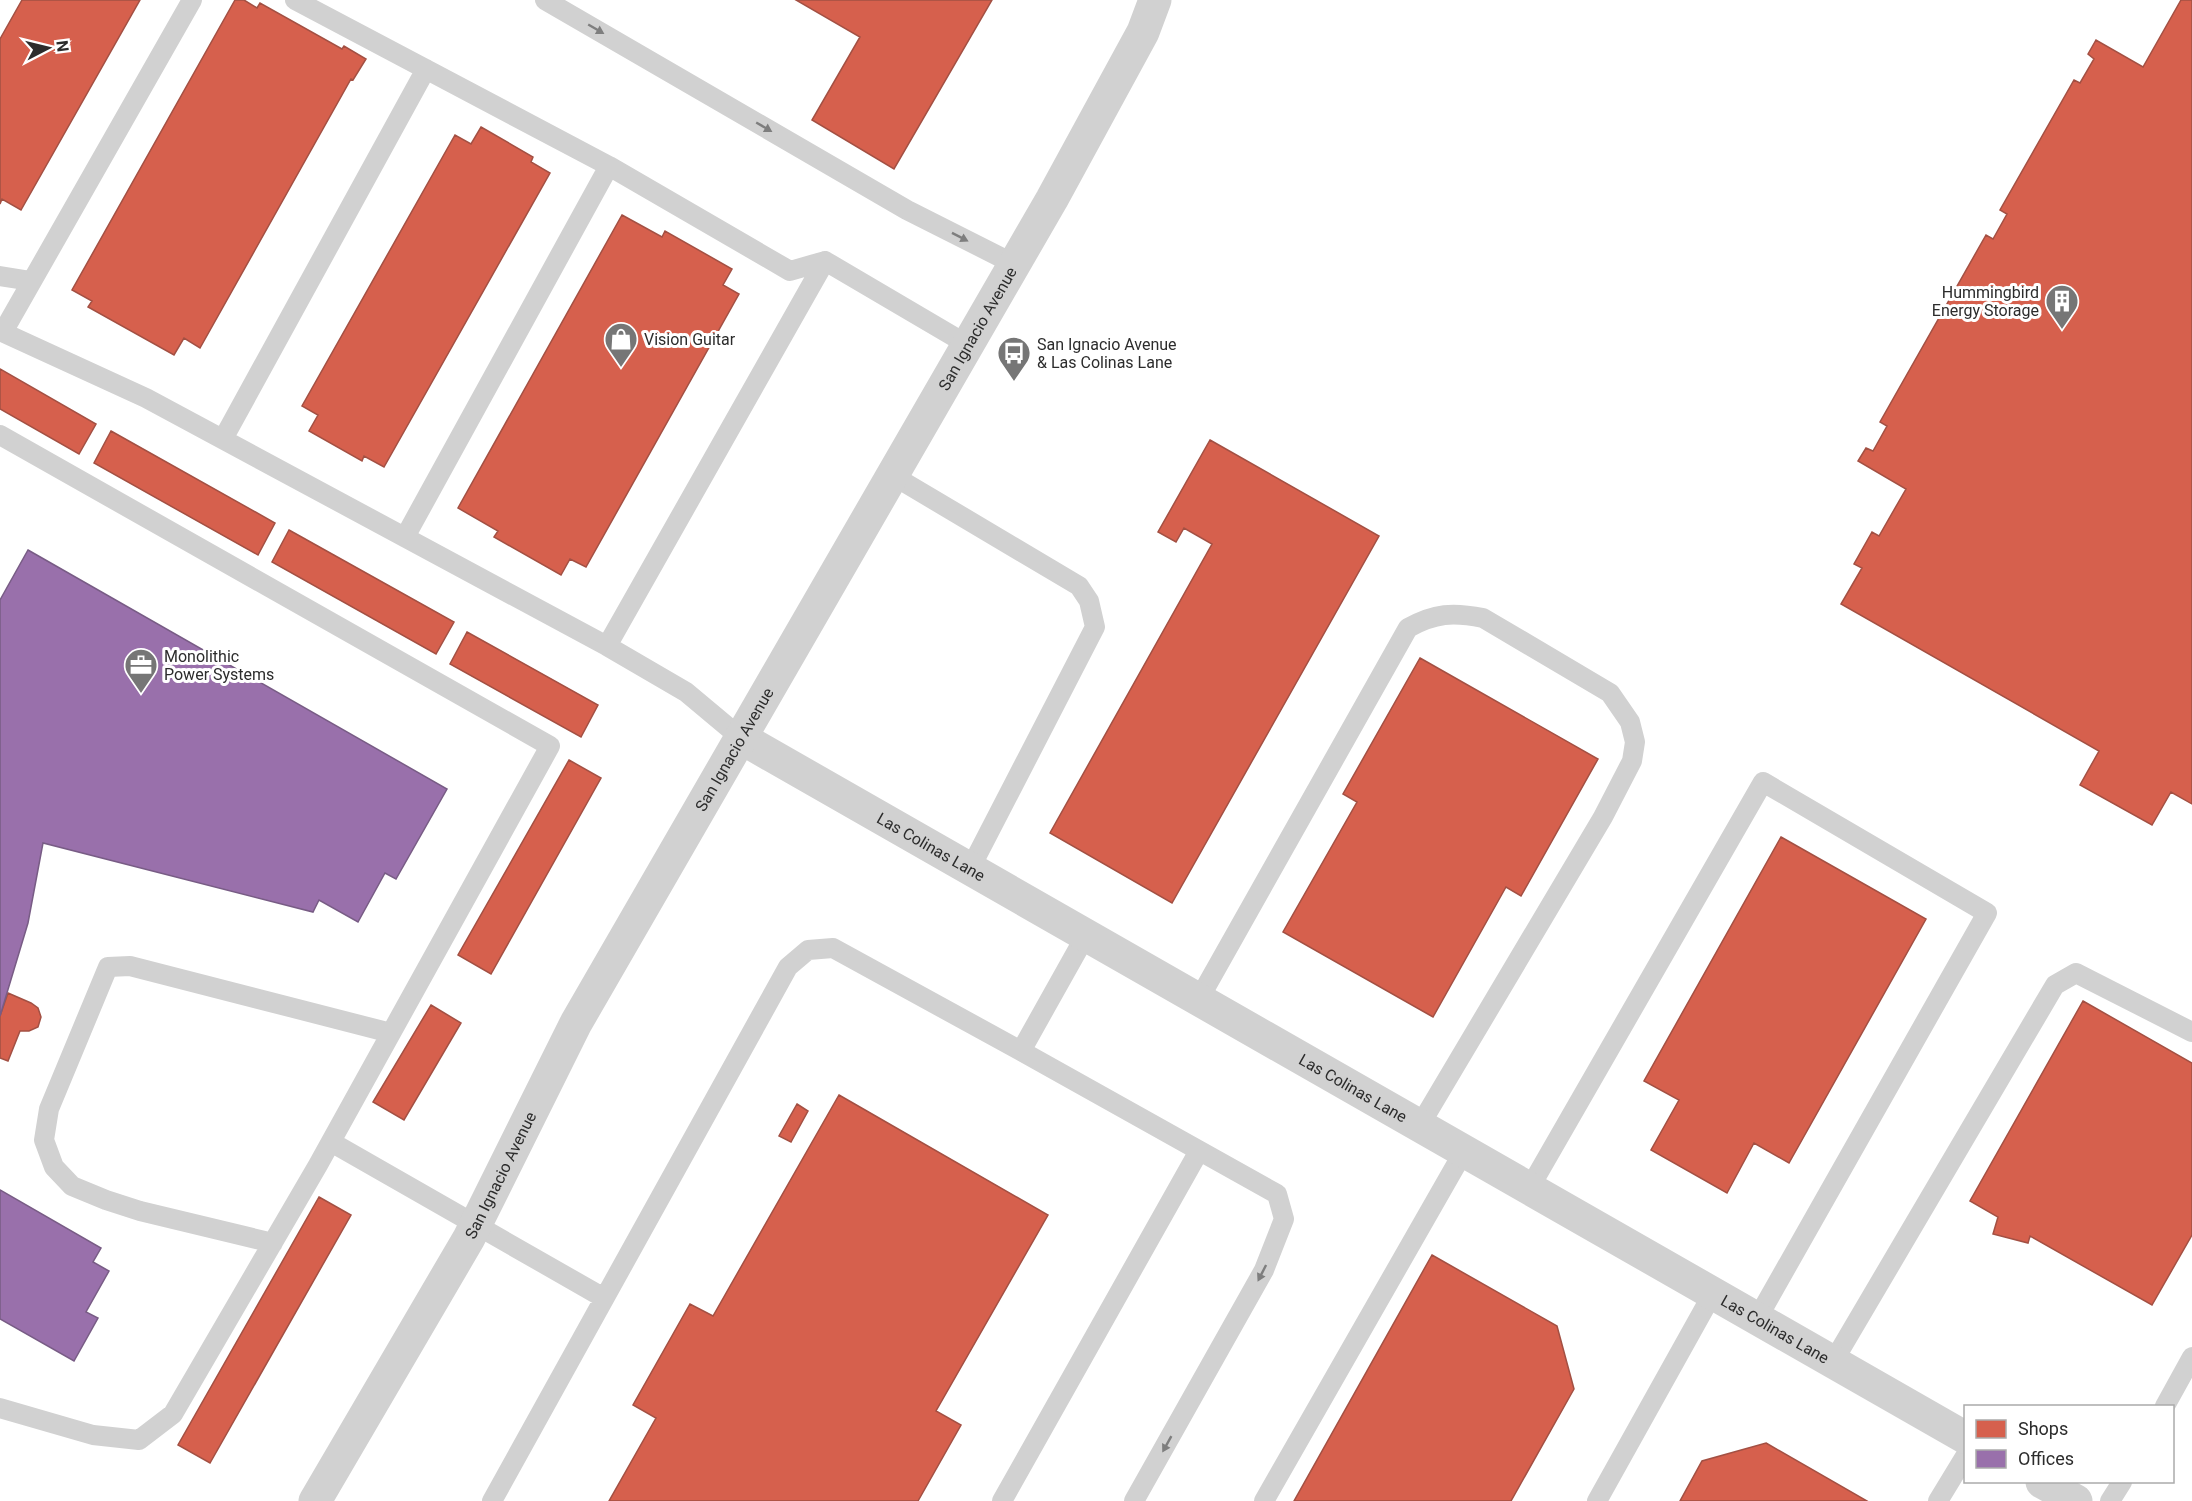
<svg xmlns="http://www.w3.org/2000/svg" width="2192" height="1501" viewBox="0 0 2192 1501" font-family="Roboto,sans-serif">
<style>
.shops{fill:#d6604d;stroke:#a35043;stroke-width:1.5}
.offices{fill:#9970ab;stroke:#785c85;stroke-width:1.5}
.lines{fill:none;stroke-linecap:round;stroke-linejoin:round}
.service{stroke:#d1d1d1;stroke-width:20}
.minor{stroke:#d1d1d1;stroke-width:33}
.tertiary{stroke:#d1d1d1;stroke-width:33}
.oneway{fill:#7e7e7e}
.labels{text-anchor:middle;stroke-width:6;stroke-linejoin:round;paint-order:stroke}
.poi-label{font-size:16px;fill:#2c2c2c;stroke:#fff;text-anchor:start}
.street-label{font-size:16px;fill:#2c2c2c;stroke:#fff}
</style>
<rect width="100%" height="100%" fill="#fff"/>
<path class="shops" d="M 22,0 L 140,0 L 21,210 L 2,199 L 0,204 L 0,39 Z
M 235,0 L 244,0 L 257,8 L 260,3 L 342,49 L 344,46 L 366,59 L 353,80 L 351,79 L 200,348 L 184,338 L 174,355 L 88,307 L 92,301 L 72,290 Z
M 796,0 L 992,0 L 894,169 L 812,120 L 860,37 Z
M 2181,0 L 2192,0 L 2192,804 L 2171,792 L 2152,825 L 2080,785 L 2099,751 L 1841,604 L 1862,568 L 1854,564 L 1872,532 L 1879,536 L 1906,489 L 1858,461 L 1866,448 L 1873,451 L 1887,426 L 1880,422 L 1986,235 L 1993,239 L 2007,214 L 2000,210 L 2074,80 L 2080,83 L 2094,59 L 2088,54 L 2096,40 L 2143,67 Z
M 481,127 L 533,157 L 531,162 L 550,173 L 384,467 L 364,456 L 362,461 L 309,431 L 318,415 L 302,406 L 455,135 L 471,144 Z
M 622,215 L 662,237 L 665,231 L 732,269 L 723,285 L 739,294 L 586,567 L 570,559 L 561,575 L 494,537 L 498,531 L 458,508 Z
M 0,369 L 96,424 L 79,454 L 0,409 Z
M 111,431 L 275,523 L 258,555 L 94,463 Z
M 1210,440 L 1379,536 L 1172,903 L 1050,833 L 1212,544 L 1184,528 L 1176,542 L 1158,532 Z
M 289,530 L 454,622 L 436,654 L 272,562 Z
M 467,632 L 598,705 L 581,737 L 450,664 Z
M 1420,658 L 1598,759 L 1521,896 L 1506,887 L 1433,1017 L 1283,932 L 1357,802 L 1343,794 Z
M 569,760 L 601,778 L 491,974 L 458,955 Z
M 1781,837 L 1926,919 L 1789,1163 L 1754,1143 L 1727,1193 L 1651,1150 L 1679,1100 L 1644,1081 Z
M 8,993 L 31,1003 L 38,1008 L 41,1017 L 38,1027 L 29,1031 L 20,1031 L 8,1061 L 0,1058 L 0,1016 Z
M 2083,1001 L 2192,1063 L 2192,1235 L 2152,1305 L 2030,1236 L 2028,1243 L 1993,1234 L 1998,1217 L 1970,1201 Z
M 431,1005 L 461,1023 L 404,1120 L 373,1102 Z
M 839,1095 L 1048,1215 L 936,1411 L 961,1425 L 918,1501 L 609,1501 L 656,1418 L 633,1405 L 690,1304 L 713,1316 Z
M 797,1104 L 808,1111 L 791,1142 L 779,1136 Z
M 319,1197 L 351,1215 L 210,1463 L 178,1445 Z
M 1432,1255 L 1557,1326 L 1574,1389 L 1511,1501 L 1294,1501 Z
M 1766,1443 L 1867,1501 L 1680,1501 L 1702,1461 Z"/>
<path class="offices" d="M 28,550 L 447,789 L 396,879 L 385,873 L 358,922 L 319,900 L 313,912 L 43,843 L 28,923 L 0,1016 L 0,600 Z
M 0,1190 L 101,1248 L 93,1262 L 109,1271 L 86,1312 L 98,1318 L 74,1361 L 0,1319 Z"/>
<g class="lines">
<path class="service" d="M 295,0 L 609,166 L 790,271 L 825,261 L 968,345
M 545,0 L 907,210 L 1014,264
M 0,276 L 31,281
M 0,331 L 146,398 L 607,646
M 3,332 L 192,0
M 0,435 L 550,746 L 318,1165 L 173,1414 L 139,1440 L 93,1435 L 0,1408
M 223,439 L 426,69
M 892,475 L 1079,586 L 1089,601 L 1095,627 L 970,869
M 405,537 L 609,166
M 741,738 L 686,692 L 607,646 L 825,261
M 1086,935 L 1021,1051 L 1277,1194 L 1284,1219 L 1264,1270 L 1134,1501
M 1199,999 L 1408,628 C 1435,613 1453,612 1483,618 L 1610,693 L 1630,722 L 1635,742 L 1632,761 L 1603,817 L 1420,1125
M 331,1142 L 604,1298
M 1529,1189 L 1763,782 L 1987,913 L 1757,1319
M 273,1243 L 140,1211 L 106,1200 L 72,1186 L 54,1167 L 44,1140 L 49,1109 L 108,967 L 130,966 L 391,1033
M 1833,1362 L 2055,985 L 2076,973 L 2192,1032
M 2165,1406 L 2192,1357
M 492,1501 L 788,967 L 808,950 L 833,948 L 1021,1051
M 1002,1501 L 1199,1151
M 1264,1501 L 1464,1151
M 1597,1501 L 1713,1293
M 1938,1501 L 1966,1455
M 2110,1501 L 2122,1482"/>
<g class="minor">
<path id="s1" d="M 741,738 L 1966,1438"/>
<path d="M 2042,1482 L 2076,1501"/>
</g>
<path class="tertiary" id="s2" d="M 315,1501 L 469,1238 L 576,1023 L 1052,199 L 1143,32 L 1155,0"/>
</g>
<defs><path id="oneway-solid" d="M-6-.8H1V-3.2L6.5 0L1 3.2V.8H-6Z" transform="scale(1.5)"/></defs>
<g class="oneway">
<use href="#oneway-solid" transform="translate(596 29) rotate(30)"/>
<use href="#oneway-solid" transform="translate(764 127) rotate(30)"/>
<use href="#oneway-solid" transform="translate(960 237) rotate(27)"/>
<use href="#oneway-solid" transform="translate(1262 1273) rotate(117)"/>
<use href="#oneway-solid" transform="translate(1167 1444) rotate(119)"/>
</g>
<defs>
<symbol id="building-pin" viewBox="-11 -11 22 30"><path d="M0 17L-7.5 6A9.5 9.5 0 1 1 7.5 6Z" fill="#767676" stroke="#fff"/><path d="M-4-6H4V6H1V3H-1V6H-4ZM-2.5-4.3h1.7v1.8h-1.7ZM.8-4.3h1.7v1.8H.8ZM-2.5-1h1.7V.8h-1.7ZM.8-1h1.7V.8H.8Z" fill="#fff"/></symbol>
<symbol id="shop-pin" viewBox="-11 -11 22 30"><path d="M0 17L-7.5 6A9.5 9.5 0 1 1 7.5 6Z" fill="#767676" stroke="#fff"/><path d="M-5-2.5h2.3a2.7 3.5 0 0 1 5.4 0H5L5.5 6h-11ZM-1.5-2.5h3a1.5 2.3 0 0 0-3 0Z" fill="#fff"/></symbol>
<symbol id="bus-pin" viewBox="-11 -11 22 30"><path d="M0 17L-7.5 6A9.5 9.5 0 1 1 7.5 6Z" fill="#767676" stroke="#fff"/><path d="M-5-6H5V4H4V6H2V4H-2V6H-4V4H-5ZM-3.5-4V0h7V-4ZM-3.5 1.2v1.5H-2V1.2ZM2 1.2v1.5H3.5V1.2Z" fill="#fff"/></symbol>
<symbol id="office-pin" viewBox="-11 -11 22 30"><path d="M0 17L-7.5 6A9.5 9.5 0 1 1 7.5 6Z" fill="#767676" stroke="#fff"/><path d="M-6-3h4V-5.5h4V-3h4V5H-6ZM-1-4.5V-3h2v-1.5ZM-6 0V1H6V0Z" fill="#fff"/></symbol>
</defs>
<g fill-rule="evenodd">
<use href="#building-pin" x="2043" y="282" width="38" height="52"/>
<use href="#shop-pin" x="602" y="320" width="38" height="52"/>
<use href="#bus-pin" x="995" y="334" width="38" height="52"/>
<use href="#office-pin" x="122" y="646" width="38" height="52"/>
</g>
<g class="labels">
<g class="poi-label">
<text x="2039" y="298" text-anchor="end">Hummingbird<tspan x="2039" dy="18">Energy Storage</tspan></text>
<text x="644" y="345">Vision Guitar</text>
<text x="1037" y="350">San Ignacio Avenue<tspan x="1037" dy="18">&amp; Las Colinas Lane</tspan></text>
<text x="164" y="662">Monolithic<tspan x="164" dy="18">Power Systems</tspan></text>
</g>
<g class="street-label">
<text dy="6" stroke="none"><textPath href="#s2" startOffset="1347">San Ignacio Avenue</textPath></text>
<text dy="6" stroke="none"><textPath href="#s2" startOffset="861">San Ignacio Avenue</textPath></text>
<text dy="6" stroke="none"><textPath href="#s1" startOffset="219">Las Colinas Lane</textPath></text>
<text dy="6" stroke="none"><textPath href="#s1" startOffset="705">Las Colinas Lane</textPath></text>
<text dy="6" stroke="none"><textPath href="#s2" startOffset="375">San Ignacio Avenue</textPath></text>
<text dy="6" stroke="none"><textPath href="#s1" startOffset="1191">Las Colinas Lane</textPath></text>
</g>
</g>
<rect x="1964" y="1405" width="210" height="78" fill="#ffffff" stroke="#ababab" stroke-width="1.5"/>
<rect x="1976" y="1420" width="30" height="18" fill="#d6604d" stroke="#ababab" stroke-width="1.5"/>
<text x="2018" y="1435" font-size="18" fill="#2c2c2c">Shops</text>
<rect x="1976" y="1450" width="30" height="18" fill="#9970ab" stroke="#ababab" stroke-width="1.5"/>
<text x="2018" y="1465" font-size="18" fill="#2c2c2c">Offices</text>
<g transform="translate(48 48) rotate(83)" stroke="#ffffff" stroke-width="4.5" paint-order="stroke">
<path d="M0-4.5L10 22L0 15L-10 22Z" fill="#2c2c2c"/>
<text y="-9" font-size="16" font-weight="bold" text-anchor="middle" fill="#2c2c2c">N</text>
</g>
</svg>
